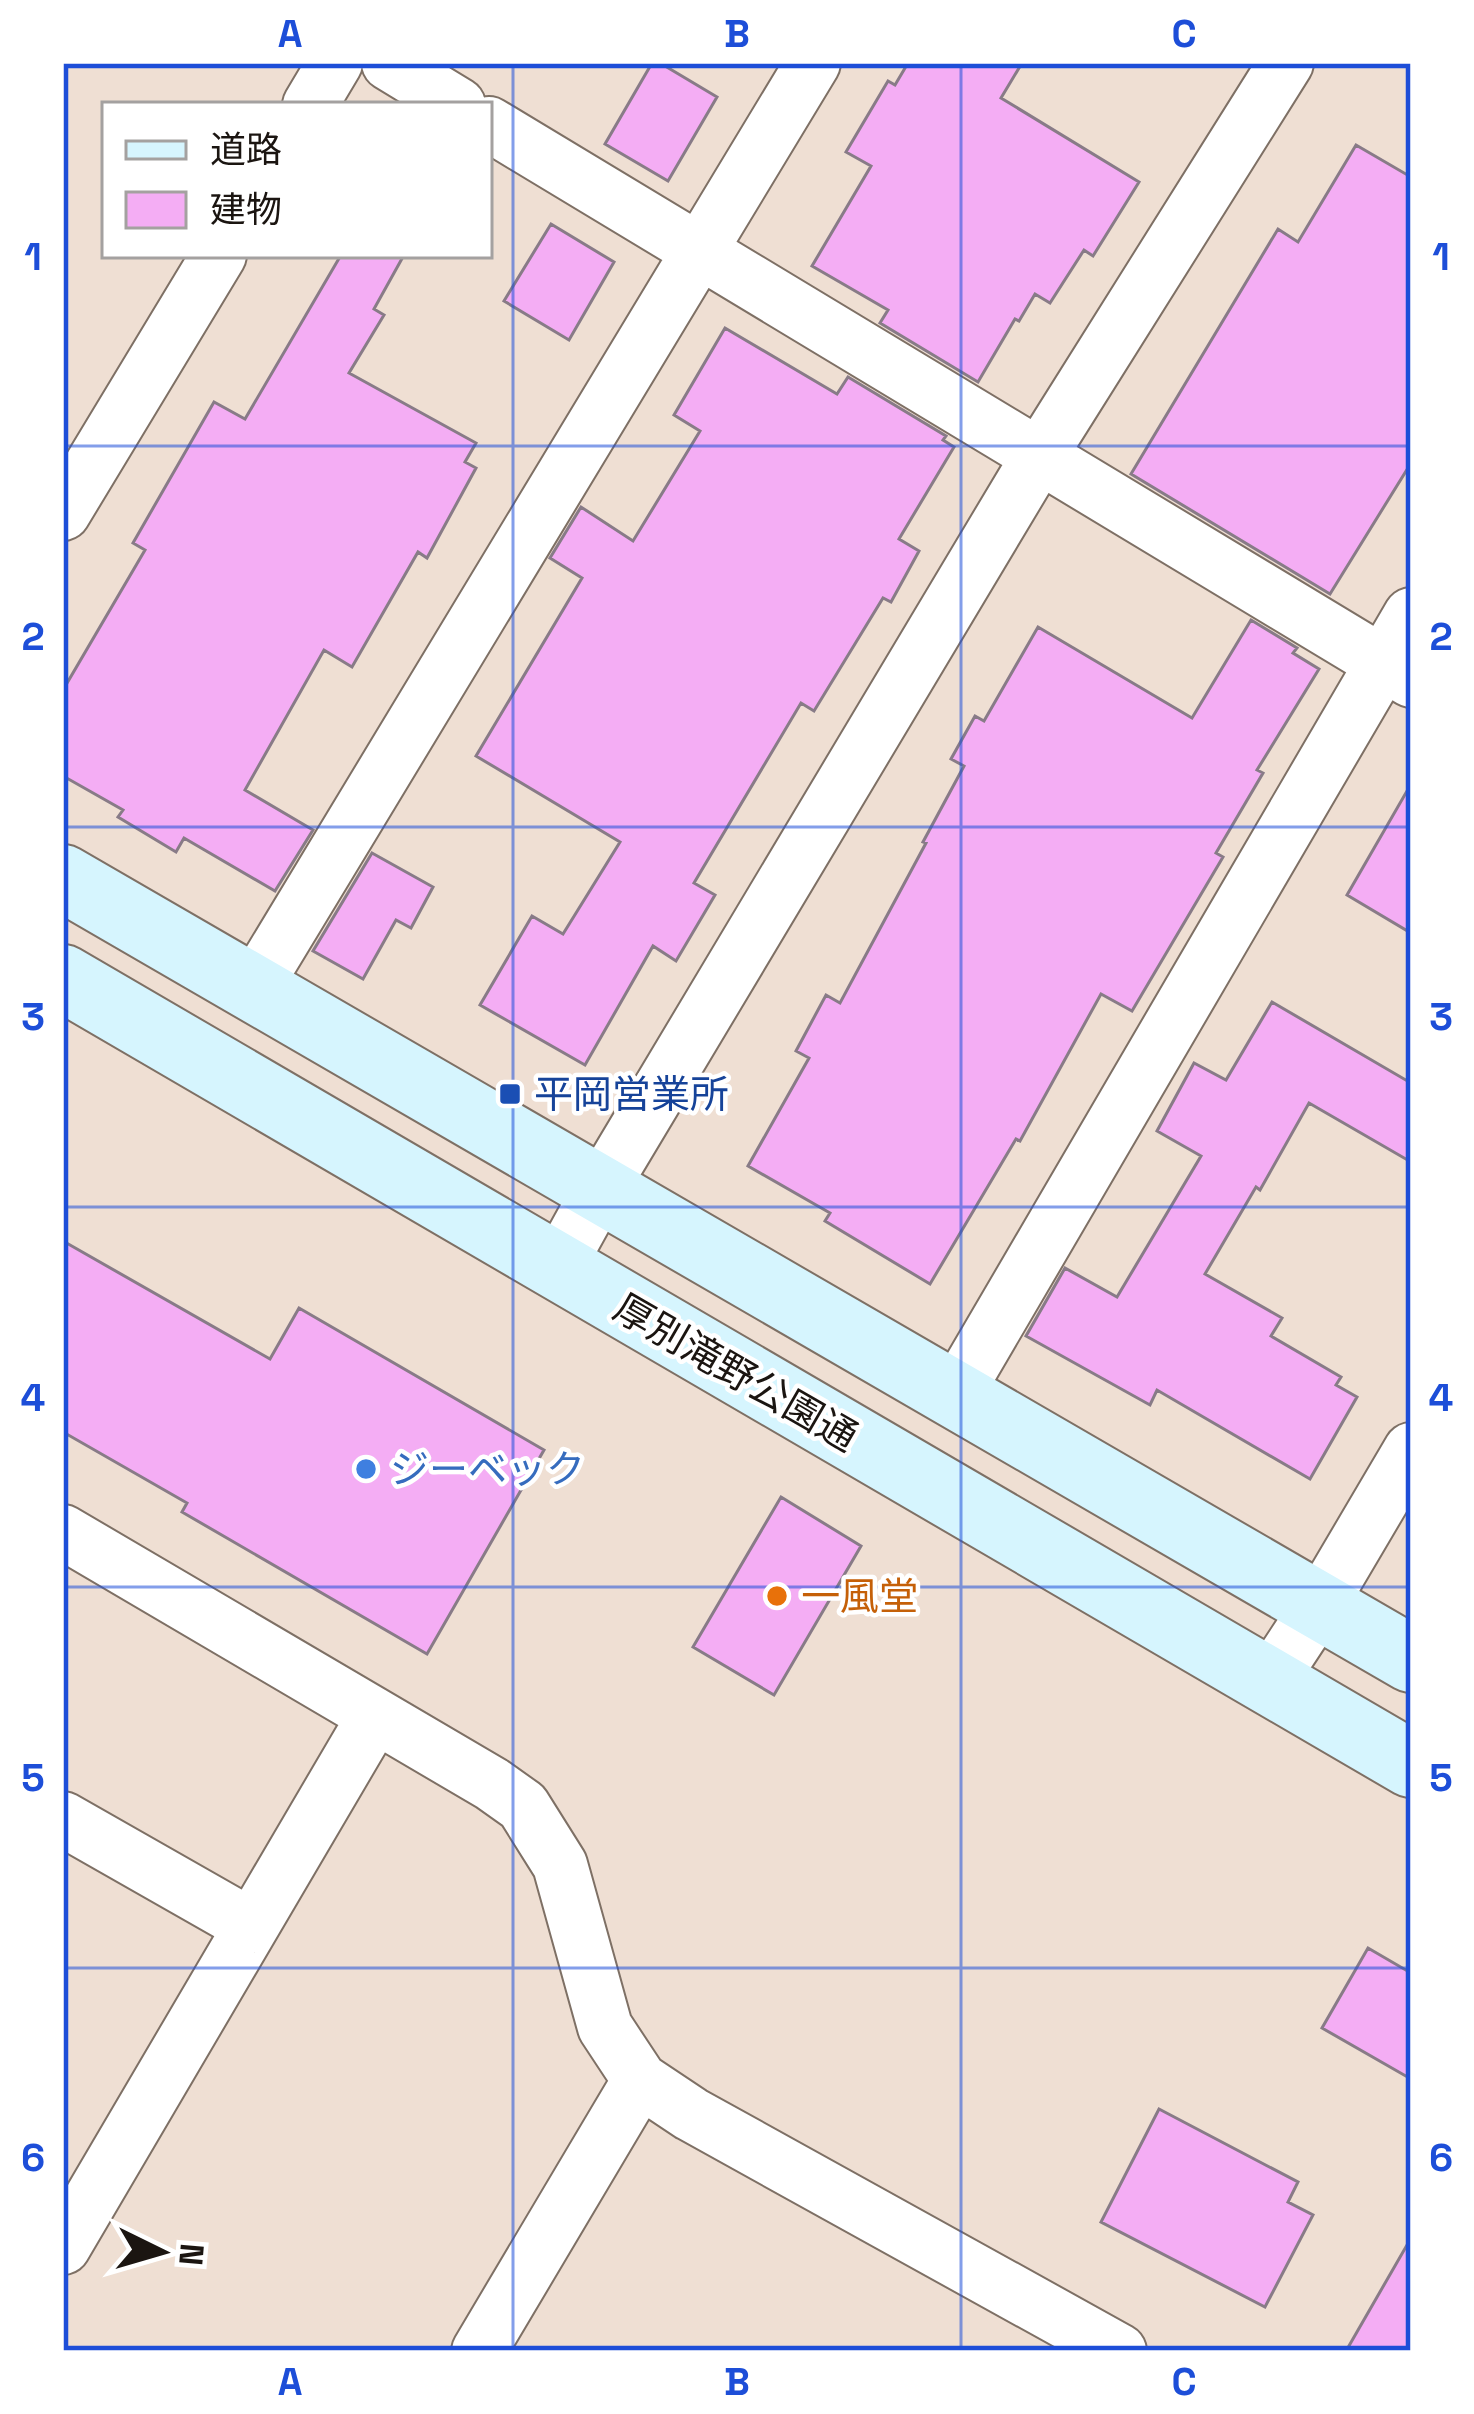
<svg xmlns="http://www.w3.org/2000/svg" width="1474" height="2414" viewBox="0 0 1474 2414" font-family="'Space Grotesk','Noto Sans JP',sans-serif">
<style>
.building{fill:#f4adf4;stroke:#887b87;stroke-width:3}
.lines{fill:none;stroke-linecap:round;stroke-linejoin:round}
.minor-casing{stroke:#7e7065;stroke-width:58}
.secondary-casing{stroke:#7e7065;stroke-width:70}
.minor{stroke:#fff;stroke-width:54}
.secondary{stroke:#d6f5fe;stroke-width:66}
.grid{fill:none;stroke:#1d4ed8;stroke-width:3;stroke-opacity:0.55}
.transit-dot{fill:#1a4fb4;stroke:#fff;stroke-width:4.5}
.shop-dot{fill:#3f7fe0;stroke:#fff;stroke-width:4.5}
.food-dot{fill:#e8710a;stroke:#fff;stroke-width:4.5}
.labels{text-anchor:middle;stroke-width:9;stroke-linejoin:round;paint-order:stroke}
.transit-label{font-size:39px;fill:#164399;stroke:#fff;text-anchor:start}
.street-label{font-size:39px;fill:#1b1511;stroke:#fff}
.shop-label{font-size:39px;fill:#366cbe;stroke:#fff;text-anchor:start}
.food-label{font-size:39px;fill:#c56008;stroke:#fff;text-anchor:start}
.neatline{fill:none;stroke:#1d4ed8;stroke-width:4.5}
.grid-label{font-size:39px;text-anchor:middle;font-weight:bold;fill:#1d4ed8}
</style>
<rect width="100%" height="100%" fill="#efdfd3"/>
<path class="building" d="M 652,63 L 660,63 L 717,97 L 668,181 L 605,144 Z
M 908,63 L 1022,63 L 1001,98 L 1139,182 L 1093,256 L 1084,250 L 1050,303 L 1035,294 L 1019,321 L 1015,319 L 978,382 L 880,323 L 888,310 L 812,266 L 871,166 L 846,152 L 888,81 L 895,85 Z
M 1356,145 L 1411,177 L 1411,463 L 1330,594 L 1131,474 L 1278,229 L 1298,242 Z
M 551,224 L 614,262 L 569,340 L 504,301 Z
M 341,255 L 404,255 L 374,309 L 384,315 L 349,373 L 476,443 L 465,462 L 476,468 L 427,558 L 418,552 L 352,667 L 324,650 L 245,790 L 313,830 L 275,891 L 184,838 L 176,852 L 118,817 L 123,810 L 63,776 L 63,690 L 145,550 L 133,543 L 214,402 L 245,419 Z
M 725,328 L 837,394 L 848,377 L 946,436 L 943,440 L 954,447 L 899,539 L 919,551 L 891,602 L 883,598 L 814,711 L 801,703 L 694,883 L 715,895 L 676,961 L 653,946 L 585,1065 L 480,1005 L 532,916 L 563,934 L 620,842 L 476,756 L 582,578 L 550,558 L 581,507 L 633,541 L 700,431 L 674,415 Z
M 1251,620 L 1297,648 L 1293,653 L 1319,669 L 1257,770 L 1263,773 L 1216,853 L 1223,857 L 1132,1011 L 1101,994 L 1020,1141 L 1016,1139 L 930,1284 L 825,1221 L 830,1213 L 748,1166 L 809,1058 L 796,1051 L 826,995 L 840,1003 L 926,843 L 923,842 L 964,766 L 951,759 L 975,716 L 984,721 L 1038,627 L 1192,718 Z
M 1411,784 L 1411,933 L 1347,895 Z
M 372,853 L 433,887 L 411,928 L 396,920 L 363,979 L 313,951 Z
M 1272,1002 L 1411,1083 L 1411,1162 L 1309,1103 L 1260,1190 L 1256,1187 L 1205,1274 L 1282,1318 L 1271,1336 L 1341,1377 L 1336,1385 L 1357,1397 L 1310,1479 L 1157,1390 L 1150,1405 L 1026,1336 L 1065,1268 L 1117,1297 L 1201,1156 L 1157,1131 L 1194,1063 L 1226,1080 Z
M 63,1241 L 270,1359 L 299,1308 L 544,1450 L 427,1654 L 182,1512 L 187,1503 L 63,1432 Z
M 781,1497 L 861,1546 L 774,1695 L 693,1647 Z
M 1368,1948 L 1411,1973 L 1411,2079 L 1322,2028 Z
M 1159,2109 L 1298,2182 L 1288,2202 L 1313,2215 L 1265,2307 L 1101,2222 Z
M 1411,2238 L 1411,2351 L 1346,2351 Z"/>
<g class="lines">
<defs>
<path id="minor" d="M 389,63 L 458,105
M 310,105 L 335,63
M 489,124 L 1411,680
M 63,513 L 219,255
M 253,989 L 813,63
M 557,1268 L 600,1190 L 1041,453 L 1286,63
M 956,1393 L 1411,615
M 63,1532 L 492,1784 L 523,1806 L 560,1865 L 605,2027 L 640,2080 L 691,2114 L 1119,2351
M 1269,1682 L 1319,1606 L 1411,1450
M 63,1819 L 251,1926
M 63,2247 L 375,1716
M 479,2351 L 640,2080"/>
<path id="secondary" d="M 63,878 L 1411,1659
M 63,978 L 1411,1764"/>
</defs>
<use href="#minor" class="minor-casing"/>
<use href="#secondary" class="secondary-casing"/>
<use href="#minor" class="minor"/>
<use href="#secondary" class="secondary"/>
</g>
<path class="grid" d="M 513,63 L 513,2351M 961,63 L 961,2351M 63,446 L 1411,446M 63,827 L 1411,827M 63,1207 L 1411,1207M 63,1587 L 1411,1587M 63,1968 L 1411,1968"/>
<rect class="transit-dot" x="498" y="1082" width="24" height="24" rx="6"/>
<circle class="shop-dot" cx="366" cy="1469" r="12"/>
<circle class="food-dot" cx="777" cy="1596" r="12"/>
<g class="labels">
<g class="transit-label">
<text x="534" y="1108">平岡営業所</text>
</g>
<g class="street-label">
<text transform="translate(736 1372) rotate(30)" y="14">厚別滝野公園通</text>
</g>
<g class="shop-label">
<text x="390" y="1483">ジーベック</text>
</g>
<g class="food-label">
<text x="801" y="1610">一風堂</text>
</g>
</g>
<rect width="1474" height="2414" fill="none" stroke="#ffffff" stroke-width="132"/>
<rect x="102" y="102" width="390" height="156" fill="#ffffff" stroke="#a4a1a0" stroke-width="3"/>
<rect x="126" y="141" width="60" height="18" fill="#d6f5fe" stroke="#a4a1a0" stroke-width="3"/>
<text x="210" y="162" font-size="36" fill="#1b1511">道路</text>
<rect x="126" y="192" width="60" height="36" fill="#f4adf4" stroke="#a4a1a0" stroke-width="3"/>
<text x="210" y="222" font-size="36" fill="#1b1511">建物</text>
<g transform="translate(162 2252) rotate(95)" stroke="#ffffff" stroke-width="9" paint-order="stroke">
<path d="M0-9L21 45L0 30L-21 45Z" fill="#1b1511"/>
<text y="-18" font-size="33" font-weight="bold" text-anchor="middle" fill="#1b1511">N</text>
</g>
<rect x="66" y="66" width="1342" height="2282" class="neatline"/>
<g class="grid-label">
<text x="290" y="47">A</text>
<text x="737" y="47">B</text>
<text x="1184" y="47">C</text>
<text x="33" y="270">1</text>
<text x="1441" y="270">1</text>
<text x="33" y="650">2</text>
<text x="1441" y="650">2</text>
<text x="33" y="1030">3</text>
<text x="1441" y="1030">3</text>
<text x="33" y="1411">4</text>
<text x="1441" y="1411">4</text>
<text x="33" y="1791">5</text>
<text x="1441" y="1791">5</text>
<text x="33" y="2171">6</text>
<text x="1441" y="2171">6</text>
<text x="290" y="2395">A</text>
<text x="737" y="2395">B</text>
<text x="1184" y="2395">C</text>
</g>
</svg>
